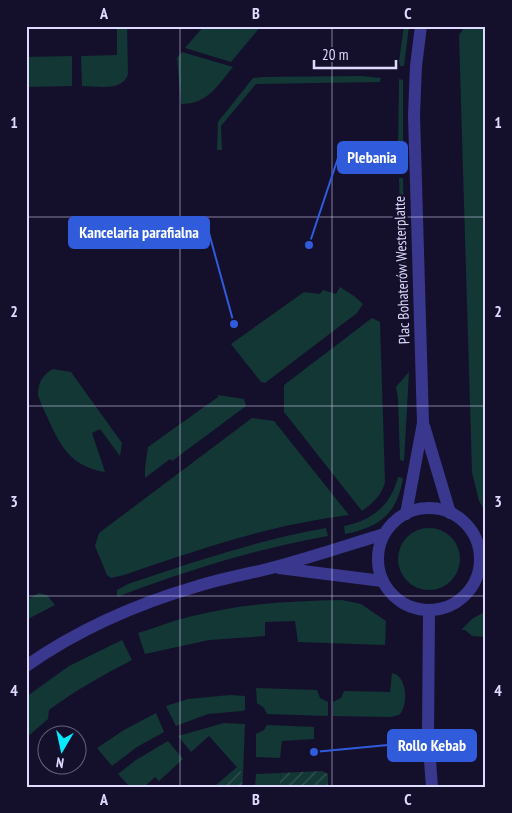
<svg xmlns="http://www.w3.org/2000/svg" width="512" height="813" viewBox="0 0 512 813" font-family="'PT Sans Narrow',sans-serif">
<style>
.green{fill:#123735}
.garden{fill:url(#garden-furrows)}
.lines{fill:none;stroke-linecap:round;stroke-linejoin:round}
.minor{stroke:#3a388e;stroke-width:12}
.tertiary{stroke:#3a388e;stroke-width:12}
.grid{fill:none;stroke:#dedbff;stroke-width:1;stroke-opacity:0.55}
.labels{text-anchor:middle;stroke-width:4.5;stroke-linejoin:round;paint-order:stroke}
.street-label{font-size:15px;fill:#dedbff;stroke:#14102c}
.leader{fill:none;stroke:#305cdc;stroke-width:2}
.callout-dot{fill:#305cdc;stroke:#14102c;stroke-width:2}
.callout{fill:#305cdc;stroke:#305cdc;stroke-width:2}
.callout-label{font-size:16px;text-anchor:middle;font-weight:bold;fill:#fff}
.neatline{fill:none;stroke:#dedbff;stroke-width:2}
.grid-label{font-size:16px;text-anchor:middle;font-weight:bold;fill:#dedbff}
</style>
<defs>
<pattern id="garden-furrows" width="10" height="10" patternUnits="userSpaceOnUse" patternTransform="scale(1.25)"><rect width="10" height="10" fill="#123735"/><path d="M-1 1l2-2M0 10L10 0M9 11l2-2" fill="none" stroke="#345353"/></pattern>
</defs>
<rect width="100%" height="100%" fill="#14102c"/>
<path class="green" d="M 117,26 L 127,26 L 128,74 C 123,92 97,86 82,86 L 81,56 L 117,55 Z
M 204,26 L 261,26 L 231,62 L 185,48 Z
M 404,26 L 409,26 L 404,66 L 400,66 L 399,61 Z
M 465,26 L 486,26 L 486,513 L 479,501 L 472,472 L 459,35 Z
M 182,52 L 233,67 C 217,86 208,104 181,104 L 177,58 Z
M 72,56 L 72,86 L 26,87 L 26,57 Z
M 361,76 L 381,78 L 380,82 L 256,84 L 221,126 L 222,150 L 217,150 L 218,122 L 253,78 L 264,77 Z
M 399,79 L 403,80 L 403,156 L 398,156 Z
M 399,178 L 403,178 L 406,277 L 402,277 Z
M 340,287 L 354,296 L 363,304 L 357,313 L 265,383 L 261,382 L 231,344 L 304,292 L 320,294 L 323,290 L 336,294 Z
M 372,318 L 380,322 L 385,482 C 382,495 373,503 362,511 L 284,412 L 284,385 Z
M 53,369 L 71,372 L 122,443 L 120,456 L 100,429 L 92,433 L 105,472 C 74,467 62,450 50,423 C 46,414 41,405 38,395 C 38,383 42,375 53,369 Z
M 409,372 L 404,461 L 400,460 L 398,398 L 396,387 Z
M 218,395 L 244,399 L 246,406 L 172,461 L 170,459 L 145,478 L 145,468 L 148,447 L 218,397 Z
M 252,418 L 274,421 L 349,515 C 269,525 200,549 124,575 L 111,578 L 107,575 L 95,546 L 99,533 Z
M 398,477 L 403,478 C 397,514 380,527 345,534 L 344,526 C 372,521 391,505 398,477 Z
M 326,528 L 328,536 C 255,549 185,571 117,597 L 117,590 L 128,584 C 194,562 258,540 326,528 Z
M398 559a31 31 0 1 1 62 0a31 31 0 1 1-62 0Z
M 39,593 L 47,595 L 55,605 L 26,620 L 26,600 Z
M 342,600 L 361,604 L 386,621 L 385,645 L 298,642 L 295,621 L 265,622 L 265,636 L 209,640 L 145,654 L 138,633 C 158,627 177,619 197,615 C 245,603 293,601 342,600 Z
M 486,611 L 486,637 L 472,636 L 465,630 L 461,630 L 472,619 Z
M 122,640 L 132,660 C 103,675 76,690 49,710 L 48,719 L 26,738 L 26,697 L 69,666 Z
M 392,673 C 407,675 409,706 399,715 L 391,717 L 333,716 L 333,702 L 341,698 L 344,691 L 390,692 Z
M 256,688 L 317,690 L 320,698 L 328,702 L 328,716 L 267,714 L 264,708 L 257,703 Z
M 230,695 L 245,696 L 245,710 L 242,711 L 208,714 L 176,726 L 166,706 L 188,699 Z
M 156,713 L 164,732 L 137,747 L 112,766 L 97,748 L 124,730 Z
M 224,723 L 245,724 L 243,774 L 209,736 L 191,752 L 178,736 Z
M 267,725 L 314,727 L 314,739 L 282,741 L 280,758 L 256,757 L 256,734 L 264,730 Z
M 168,741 L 183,759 L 159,781 L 155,777 L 144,787 L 130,787 L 118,774 L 136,760 Z
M 281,773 L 279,787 L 255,787 L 256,774 Z"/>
<path class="garden" d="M 237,767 L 243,774 L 242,787 L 214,787 Z
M 322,771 L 328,774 L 328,787 L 279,787 L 281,773 Z"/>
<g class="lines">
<path class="minor" d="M 424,426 L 450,513
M 406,514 L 423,423 L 414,115 L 416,66 L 421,26
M 429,611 L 428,735 L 432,787"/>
<path class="tertiary" d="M378 559a51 51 0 1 1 102 0a51 51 0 1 1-102 0Z
M 279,568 L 382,581
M 26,666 C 79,629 136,604 198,586 C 223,578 249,574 275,567 C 312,557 348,545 384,534"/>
</g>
<path class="grid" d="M 180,26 L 180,787M 332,26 L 332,787M 26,217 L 486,217M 26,406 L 486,406M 26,596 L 486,596"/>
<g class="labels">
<g class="street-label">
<text transform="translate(402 270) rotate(-92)" y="5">Plac Bohaterów Westerplatte</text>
</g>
</g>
<path class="leader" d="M309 245L338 158M234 324L209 233M314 752L388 745"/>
<g class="callout-dot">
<circle cx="309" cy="245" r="5"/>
<circle cx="234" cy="324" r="5"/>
<circle cx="314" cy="752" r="5"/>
</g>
<g class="callout">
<rect x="338" y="142" width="69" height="31" rx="5"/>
<rect x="69" y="217" width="140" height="31" rx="5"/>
<rect x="388" y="730" width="88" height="31" rx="5"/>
</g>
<g class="callout-label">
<text x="372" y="163">Plebania</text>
<text x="139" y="238">Kancelaria parafialna</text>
<text x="432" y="751">Rollo Kebab</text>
</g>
<rect width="512" height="813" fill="none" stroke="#14102c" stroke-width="55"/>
<g transform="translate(62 750) rotate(189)"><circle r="24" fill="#14102c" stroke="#656180"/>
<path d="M0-4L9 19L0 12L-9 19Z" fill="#07eaff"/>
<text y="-8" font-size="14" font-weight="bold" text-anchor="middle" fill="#dedbff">N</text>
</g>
<path d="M314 60v8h82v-8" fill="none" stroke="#dedbff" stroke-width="2.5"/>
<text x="322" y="60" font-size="15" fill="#dedbff" stroke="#14102c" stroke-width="4" paint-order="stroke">20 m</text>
<rect x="28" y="28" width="456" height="758" class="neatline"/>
<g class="grid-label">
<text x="104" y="19">A</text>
<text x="256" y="19">B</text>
<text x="408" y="19">C</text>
<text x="14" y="128">1</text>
<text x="498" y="128">1</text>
<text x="14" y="317">2</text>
<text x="498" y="317">2</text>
<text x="14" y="507">3</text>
<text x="498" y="507">3</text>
<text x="14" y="696">4</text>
<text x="498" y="696">4</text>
<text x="104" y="805">A</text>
<text x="256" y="805">B</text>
<text x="408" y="805">C</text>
</g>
</svg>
